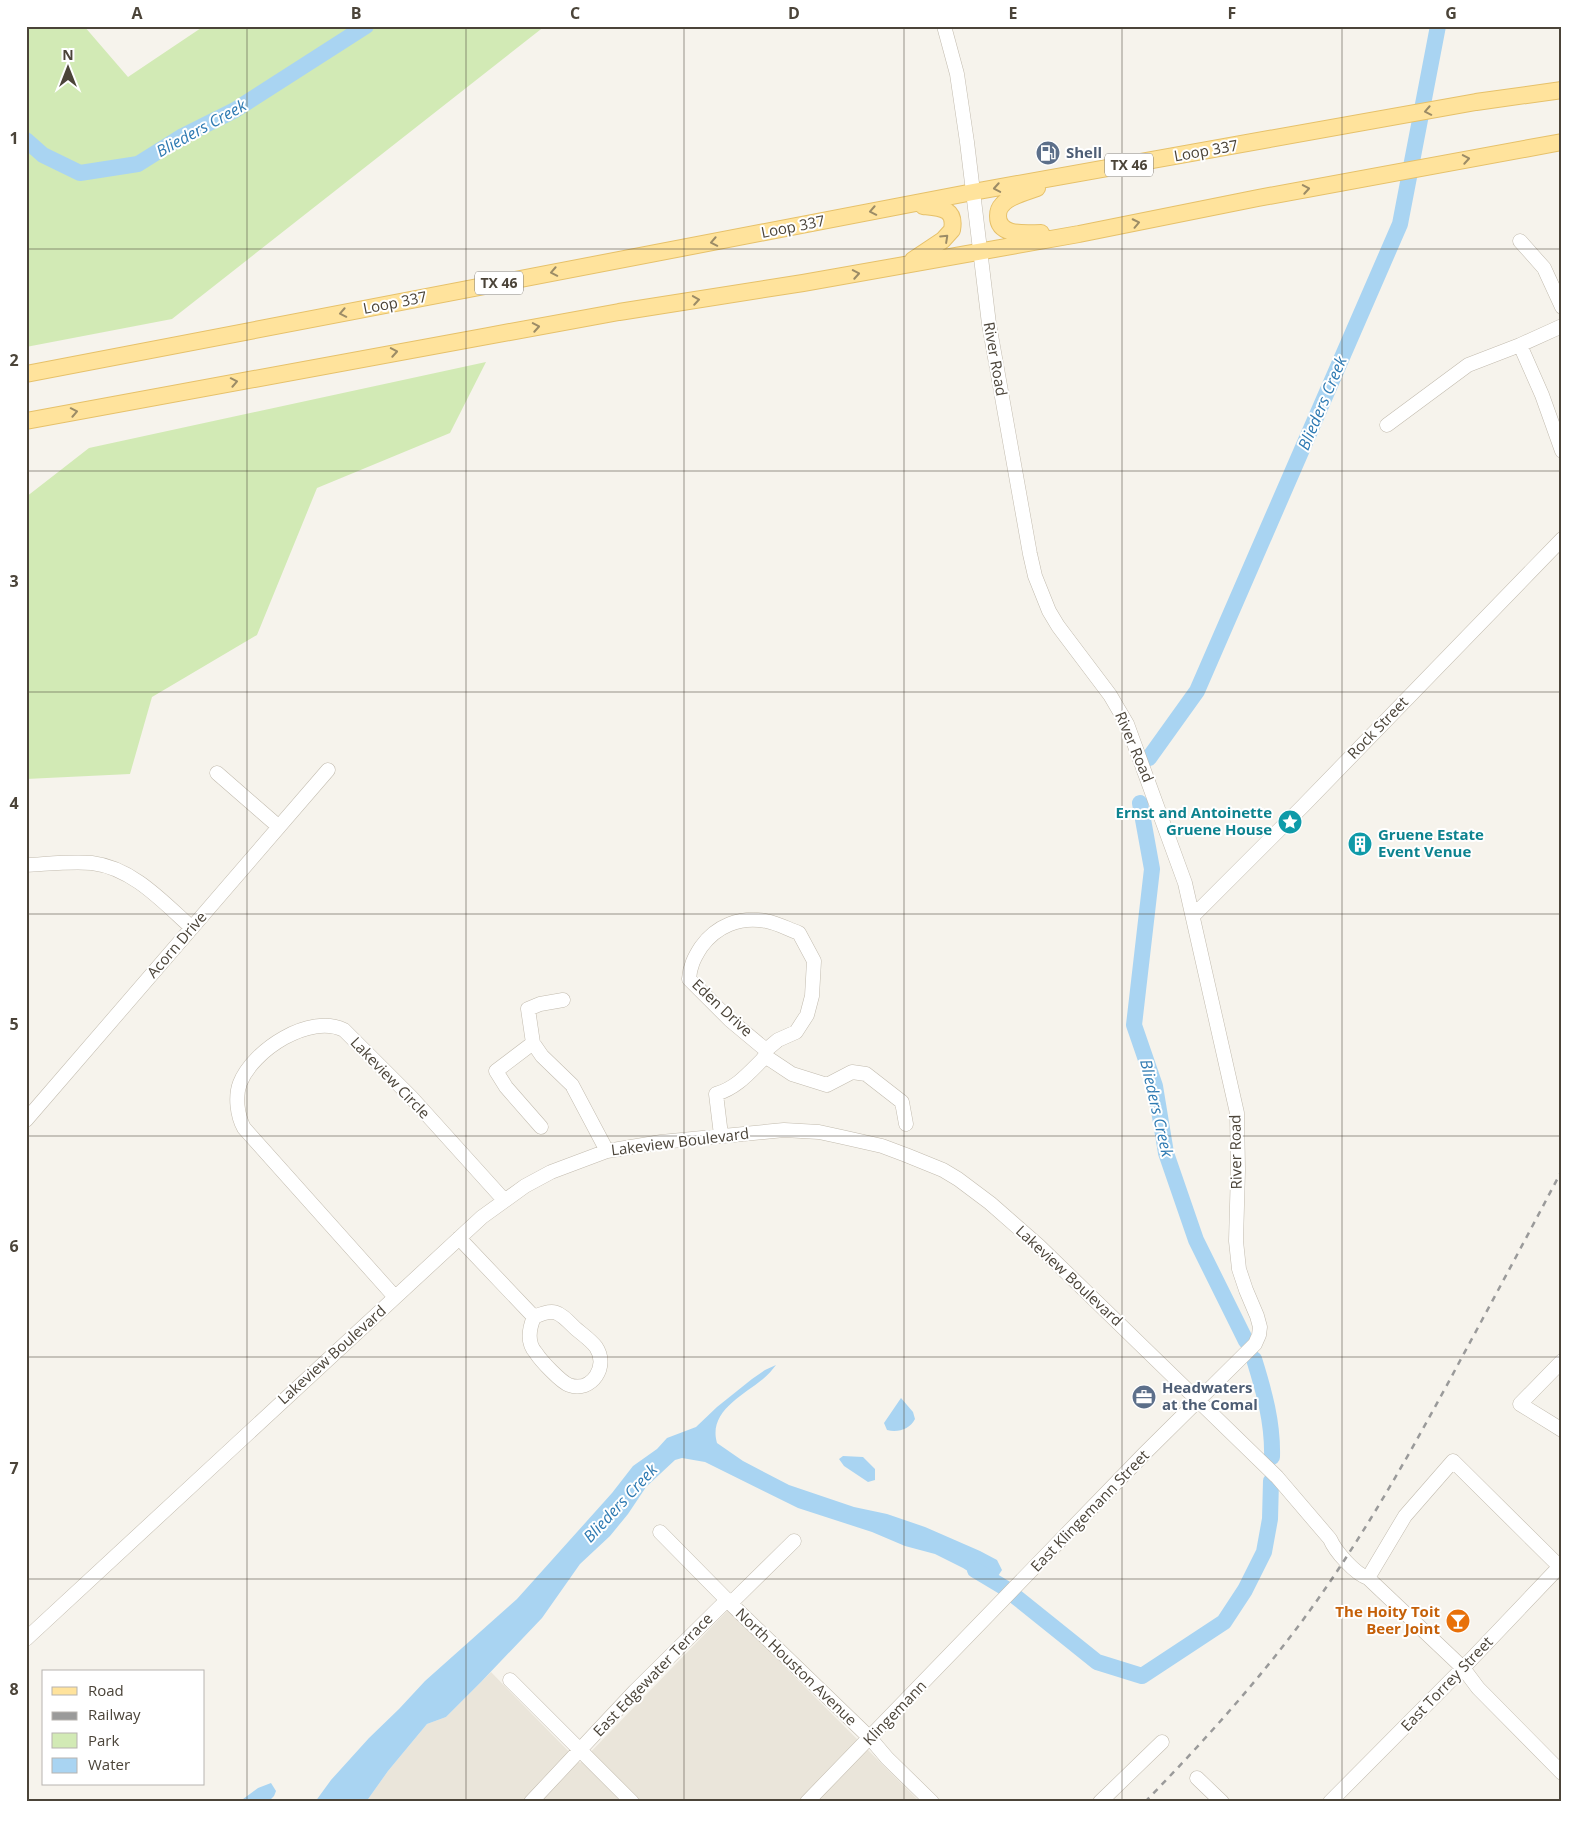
<svg xmlns="http://www.w3.org/2000/svg" width="1588" height="1828" viewBox="0 0 1588 1828" font-family="'Open Sans',sans-serif">
<style>
.residential{fill:#eae5da}
.green{fill:#d2eab5}
.water{fill:#a9d4f2}
.lines{fill:none;stroke-linecap:round;stroke-linejoin:round}
.river{stroke:#a9d4f2;stroke-width:16}
.minor-casing{stroke:#c2bbae;stroke-width:15}
.major-casing{stroke:#e6c16a;stroke-width:18}
.minor{stroke:#fff;stroke-width:14}
.major{stroke:#ffe39c;stroke-width:16}
.rail{stroke:#9a9a9a;stroke-width:2.5;stroke-dasharray:6 6;stroke-linecap:butt}
.oneway{stroke:#9c8c66}
.grid{fill:none;stroke:#4b4439;stroke-width:1;stroke-opacity:0.55}
.labels{text-anchor:middle;stroke-width:4;stroke-linejoin:round;paint-order:stroke}
.shield{fill:#fff;stroke:#817c74;stroke-width:1}
.shield-label{font-size:14px;font-weight:bold;fill:#4b4439}
.street-label{font-size:15px;fill:#4b4439;stroke:#fff}
.service-label{font-size:15px;font-weight:bold;fill:#4e5e75;stroke:#fff;text-anchor:start}
.culture-label{font-size:15px;font-weight:bold;fill:#0d838f;stroke:#fff;text-anchor:end}
.food-label{font-size:15px;font-weight:bold;fill:#c56008;stroke:#fff;text-anchor:end}
.water-label{font-size:16px;font-style:italic;fill:#2e7ab2;stroke:#fff}
.neatline{fill:none;stroke:#4b4439;stroke-width:2}
.grid-label{font-size:16px;text-anchor:middle;font-weight:bold;fill:#4b4439}
</style>
<rect width="100%" height="100%" fill="#f6f3ec"/>
<path class="residential" d="M 728,1610 L 920,1802 L 366,1802 L 388,1771 L 427,1724 L 446,1717 L 491,1672 L 580,1763 Z"/>
<path class="green" d="M 26,26 L 84,26 L 128,77 L 204,26 L 545,26 L 172,319 L 26,347 Z
M 486,362 L 450,433 L 317,488 L 257,635 L 152,697 L 130,774 L 26,779 L 26,497 L 89,448 Z"/>
<path class="water" d="M 776,1365 C 772,1370 768,1375 763,1379 C 742,1396 708,1412 717,1443 L 743,1461 L 789,1485 L 854,1507 L 887,1514 L 925,1527 L 980,1551 L 997,1560 L 1002,1570 L 998,1576 L 988,1584 L 963,1568 L 935,1554 L 905,1546 L 872,1532 L 798,1508 L 705,1462 L 682,1458 L 675,1460 L 646,1487 L 628,1514 L 610,1536 L 580,1564 L 542,1618 L 481,1682 L 446,1717 L 427,1724 L 388,1771 L 366,1802 L 315,1802 L 331,1780 L 369,1738 L 399,1709 L 425,1681 L 517,1599 L 612,1493 L 633,1466 L 657,1449 L 667,1438 L 696,1427 L 717,1407 L 752,1379 L 765,1370 Z
M 901,1398 L 913,1412 L 915,1419 C 910,1429 898,1433 887,1430 L 884,1423 Z
M 843,1456 L 863,1457 L 875,1469 L 875,1480 L 868,1482 L 844,1466 L 839,1459 Z
M 271,1783 L 276,1791 L 274,1796 L 268,1802 L 239,1802 L 258,1788 Z"/>
<g class="lines">
<path class="river" d="M 26,140 L 43,155 L 80,173 L 138,164 L 181,137 L 235,110 L 366,26
M 1149,758 L 1197,691 L 1400,224 L 1438,26
M 1140,803 L 1152,869 L 1134,1025 L 1155,1086 L 1166,1153 L 1196,1240 L 1246,1341
M 1254,1359 C 1264,1391 1273,1423 1272,1457
M 975,1570 L 1005,1588
M 1016,1597 L 1097,1662 L 1142,1676 L 1224,1622 L 1245,1590 L 1264,1552 L 1270,1519 L 1271,1481"/>
<defs>
<path id="minor" d="M 1520,241 L 1544,268 L 1562,307
M 1520,345 L 1542,395 L 1562,451
M 1387,425 L 1468,365 L 1520,345 L 1562,326
M 217,773 L 279,827
M 26,865 C 47,864 72,861 92,863 C 133,868 163,902 192,928
M 1193,916 L 1303,806 L 1562,539
M 563,1000 L 540,1004 L 528,1009 L 533,1043 L 542,1056 L 572,1085 L 607,1151
M 533,1043 L 496,1071 L 506,1087 L 541,1127
M 765,1056 L 792,1074 L 827,1085 L 852,1072 L 866,1074 L 902,1102 L 906,1124
M 26,1120 L 328,770
M 721,1135 L 716,1094 C 736,1088 747,1075 762,1060 L 765,1056 L 766,1050 L 730,1020 L 689,979 C 690,966 694,958 701,947 C 716,926 740,916 766,921 C 777,923 788,929 799,933 L 814,961 L 812,996 L 807,1015 L 796,1032 L 778,1040 L 766,1050
M 459,1238 L 534,1317 C 529,1329 527,1343 536,1353 C 541,1361 561,1382 569,1385 C 592,1393 609,1366 596,1347 C 590,1339 580,1333 573,1326 C 558,1311 554,1308 534,1317
M 395,1297 L 244,1128 C 237,1115 235,1096 240,1083 C 253,1050 310,1013 344,1030 L 411,1097 L 504,1200
M 1562,1361 L 1520,1404 L 1562,1430
M 660,1532 L 727,1600 L 870,1738 L 887,1758 L 932,1802
M 1368,1578 L 1405,1516 L 1453,1461 L 1559,1566
M 731,1603 L 794,1541
M 26,1639 L 482,1217 L 525,1186 L 551,1172 L 607,1151 L 661,1142 L 784,1130 L 819,1132 L 842,1137 L 882,1146 L 906,1155 L 943,1170 L 958,1179 L 990,1203 L 1039,1246 L 1277,1477 L 1330,1539 C 1335,1551 1355,1574 1368,1578 L 1463,1668 L 1478,1688 L 1562,1773
M 510,1680 L 632,1802
M 1197,1778 L 1222,1802
M 531,1802 L 635,1691 L 727,1600
M 807,1802 L 1144,1454 L 1255,1344 L 1259,1335 L 1260,1327 L 1257,1316 L 1246,1290 L 1239,1269 L 1236,1241 L 1238,1170 L 1237,1113 L 1185,883 L 1127,724 L 1110,695 L 1058,626 L 1049,611 L 1035,576 L 1030,554 L 989,324 L 967,142 L 957,74 L 944,26
M 1100,1802 L 1162,1742
M 1330,1802 L 1463,1668 L 1562,1564"/>
<path id="major" d="M 1037,188 C 1026,192 1009,196 1002,205 C 999,208 998,212 998,216 C 998,237 1027,233 1041,233
M 913,260 L 943,240 L 952,230 C 956,208 941,208 923,206
M 26,374 L 973,192 L 1476,102 L 1562,90
M 26,421 L 488,336 L 619,312 L 803,283 L 1079,234 L 1258,198 L 1562,142"/>
</defs>
<use href="#minor" class="minor-casing"/>
<use href="#major" class="major-casing"/>
<use href="#minor" class="minor"/>
<use href="#major" class="major"/>
<path class="rail" d="M 1145,1802 C 1210,1735 1272,1666 1325,1589 C 1376,1515 1419,1437 1461,1359 C 1495,1296 1529,1233 1562,1170"/>
</g>
<defs><path id="oneway-chevron" d="M-2-3.5L2.5 0L-2 3.5" fill="none" stroke-width="1.6" stroke-linecap="round" stroke-linejoin="round" transform="scale(1.25)"/></defs>
<g class="oneway">
<use href="#oneway-chevron" transform="translate(1428 111) rotate(169)"/>
<use href="#oneway-chevron" transform="translate(1466 159) rotate(-10)"/>
<use href="#oneway-chevron" transform="translate(997 188) rotate(170)"/>
<use href="#oneway-chevron" transform="translate(1306 189) rotate(-10)"/>
<use href="#oneway-chevron" transform="translate(873 211) rotate(169)"/>
<use href="#oneway-chevron" transform="translate(1136 223) rotate(-12)"/>
<use href="#oneway-chevron" transform="translate(945 238) rotate(-43)"/>
<use href="#oneway-chevron" transform="translate(714 242) rotate(169)"/>
<use href="#oneway-chevron" transform="translate(554 272) rotate(169)"/>
<use href="#oneway-chevron" transform="translate(856 274) rotate(-10)"/>
<use href="#oneway-chevron" transform="translate(696 300) rotate(-9)"/>
<use href="#oneway-chevron" transform="translate(343 313) rotate(169)"/>
<use href="#oneway-chevron" transform="translate(536 327) rotate(-10)"/>
<use href="#oneway-chevron" transform="translate(394 352) rotate(-10)"/>
<use href="#oneway-chevron" transform="translate(234 382) rotate(-11)"/>
<use href="#oneway-chevron" transform="translate(74 412) rotate(-11)"/>
</g>
<path class="grid" d="M 247,26 L 247,1802M 466,26 L 466,1802M 684,26 L 684,1802M 904,26 L 904,1802M 1122,26 L 1122,1802M 1342,26 L 1342,1802M 26,249 L 1562,249M 26,471 L 1562,471M 26,692 L 1562,692M 26,914 L 1562,914M 26,1136 L 1562,1136M 26,1357 L 1562,1357M 26,1579 L 1562,1579"/>
<defs>
<symbol id="fuel-disc" viewBox="-11 -11 22 22"><circle r="9.5" fill="#5c6f8a" stroke="#fff"/><path d="M-5.5-6h7V0h2V4h1.3V-2.5L3-4.5l.8-.8L6-3V5H2.5V1h-1V6h-7ZM-4.2-4.7v3.2H.2V-4.7Z" fill="#fff"/></symbol>
<symbol id="sight-disc" viewBox="-11 -11 22 22"><circle r="9.5" fill="#0f9aa8" stroke="#fff"/><path d="M0-6L1.8-2.2L6-1.7L2.9 1.2L3.7 5.4L0 3.3L-3.7 5.4L-2.9 1.2L-6-1.7L-1.8-2.2Z" fill="#fff"/></symbol>
<symbol id="building-disc" viewBox="-11 -11 22 22"><circle r="9.5" fill="#0f9aa8" stroke="#fff"/><path d="M-4-6H4V6H1V3H-1V6H-4ZM-2.5-4.3h1.7v1.8h-1.7ZM.8-4.3h1.7v1.8H.8ZM-2.5-1h1.7V.8h-1.7ZM.8-1h1.7V.8H.8Z" fill="#fff"/></symbol>
<symbol id="office-disc" viewBox="-11 -11 22 22"><circle r="9.5" fill="#5c6f8a" stroke="#fff"/><path d="M-6-3h4V-5.5h4V-3h4V5H-6ZM-1-4.5V-3h2v-1.5ZM-6 0V1H6V0Z" fill="#fff"/></symbol>
<symbol id="bar-disc" viewBox="-11 -11 22 22"><circle r="9.5" fill="#e8710a" stroke="#fff"/><path d="M-6-5H6L.8 .8V4.5H3.5V6h-7V4.5H-.8V.8Z" fill="#fff"/></symbol>
</defs>
<g fill-rule="evenodd">
<use href="#fuel-disc" x="1034" y="139" width="28" height="28"/>
<use href="#sight-disc" x="1276" y="808" width="28" height="28"/>
<use href="#building-disc" x="1346" y="830" width="28" height="28"/>
<use href="#office-disc" x="1130" y="1383" width="28" height="28"/>
<use href="#bar-disc" x="1444" y="1607" width="28" height="28"/>
</g>
<g class="labels">
<g class="shield">
<rect x="1105" y="153.5" width="48" height="23" rx="4"/>
<rect x="475" y="271.5" width="48" height="23" rx="4"/>
</g>
<g class="shield-label">
<text x="1129" y="170">TX 46</text>
<text x="499" y="288">TX 46</text>
</g>
<g class="street-label">
<text transform="translate(1206 151) rotate(-10)" y="5">Loop 337</text>
<text transform="translate(793 227) rotate(-11)" y="5">Loop 337</text>
<text transform="translate(395 303) rotate(-11)" y="5">Loop 337</text>
<text transform="translate(995 359) rotate(80)" y="5">River Road</text>
<text transform="translate(1378 728) rotate(-46)" y="5">Rock Street</text>
<text transform="translate(1134 747) rotate(67)" y="5">River Road</text>
<text transform="translate(177 945) rotate(-49)" y="5">Acorn Drive</text>
<text transform="translate(722 1008) rotate(43)" y="5">Eden Drive</text>
<text transform="translate(390 1078) rotate(46)" y="5">Lakeview Circle</text>
<text transform="translate(680 1142) rotate(-7)" y="5">Lakeview Boulevard</text>
<text transform="translate(1236 1152) rotate(-91)" y="5">River Road</text>
<text transform="translate(1069 1276) rotate(43)" y="5">Lakeview Boulevard</text>
<text transform="translate(332 1355) rotate(-42)" y="5">Lakeview Boulevard</text>
<text transform="translate(1090 1511) rotate(-46)" y="5">East Klingemann Street</text>
<text transform="translate(796 1667) rotate(44)" y="5">North Houston Avenue</text>
<text transform="translate(653 1675) rotate(-46)" y="5">East Edgewater Terrace</text>
<text transform="translate(1447 1684) rotate(-46)" y="5">East Torrey Street</text>
<text transform="translate(895 1713) rotate(-46)" y="5">Klingemann</text>
</g>
<g class="service-label">
<text x="1066" y="158">Shell</text>
<text x="1162" y="1393">Headwaters<tspan x="1162" dy="17">at the Comal</tspan></text>
</g>
<g class="culture-label">
<text x="1272" y="818">Ernst and Antoinette<tspan x="1272" dy="17">Gruene House</tspan></text>
<text x="1378" y="840" text-anchor="start">Gruene Estate<tspan x="1378" dy="17">Event Venue</tspan></text>
</g>
<g class="food-label">
<text x="1440" y="1617">The Hoity Toit<tspan x="1440" dy="17">Beer Joint</tspan></text>
</g>
<g class="water-label">
<text transform="translate(201 128) rotate(-29)" y="6">Blieders Creek</text>
<text transform="translate(1322 403) rotate(-67)" y="6">Blieders Creek</text>
<text transform="translate(1157 1108) rotate(77)" y="6">Blieders Creek</text>
<text transform="translate(620 1503) rotate(-47)" y="6">Blieders Creek</text>
</g>
</g>
<rect width="1588" height="1828" fill="none" stroke="#ffffff" stroke-width="55"/>
<rect x="42" y="1670" width="162" height="115" fill="#ffffff" stroke="#b7b4b0"/>
<rect x="52" y="1687" width="25" height="8" fill="#ffe39c" stroke="#b7b4b0"/>
<text x="88" y="1696" font-size="15" fill="#4b4439">Road</text>
<rect x="52" y="1712" width="25" height="8" fill="#9a9a9a" stroke="#b7b4b0"/>
<text x="88" y="1720" font-size="15" fill="#4b4439">Railway</text>
<rect x="52" y="1733" width="25" height="15" fill="#d2eab5" stroke="#b7b4b0"/>
<text x="88" y="1746" font-size="15" fill="#4b4439">Park</text>
<rect x="52" y="1758" width="25" height="15" fill="#a9d4f2" stroke="#b7b4b0"/>
<text x="88" y="1770" font-size="15" fill="#4b4439">Water</text>
<g transform="translate(68 68)" stroke="#ffffff" stroke-width="4" paint-order="stroke">
<path d="M0-4L9 19L0 12L-9 19Z" fill="#4b4439"/>
<text y="-8" font-size="14" font-weight="bold" text-anchor="middle" fill="#4b4439">N</text>
</g>
<rect x="28" y="28" width="1532" height="1772" class="neatline"/>
<g class="grid-label">
<text x="137" y="19">A</text>
<text x="356" y="19">B</text>
<text x="575" y="19">C</text>
<text x="794" y="19">D</text>
<text x="1013" y="19">E</text>
<text x="1232" y="19">F</text>
<text x="1451" y="19">G</text>
<text x="14" y="144">1</text>
<text x="14" y="366">2</text>
<text x="14" y="587">3</text>
<text x="14" y="809">4</text>
<text x="14" y="1030">5</text>
<text x="14" y="1252">6</text>
<text x="14" y="1474">7</text>
<text x="14" y="1695">8</text>
</g>
</svg>
